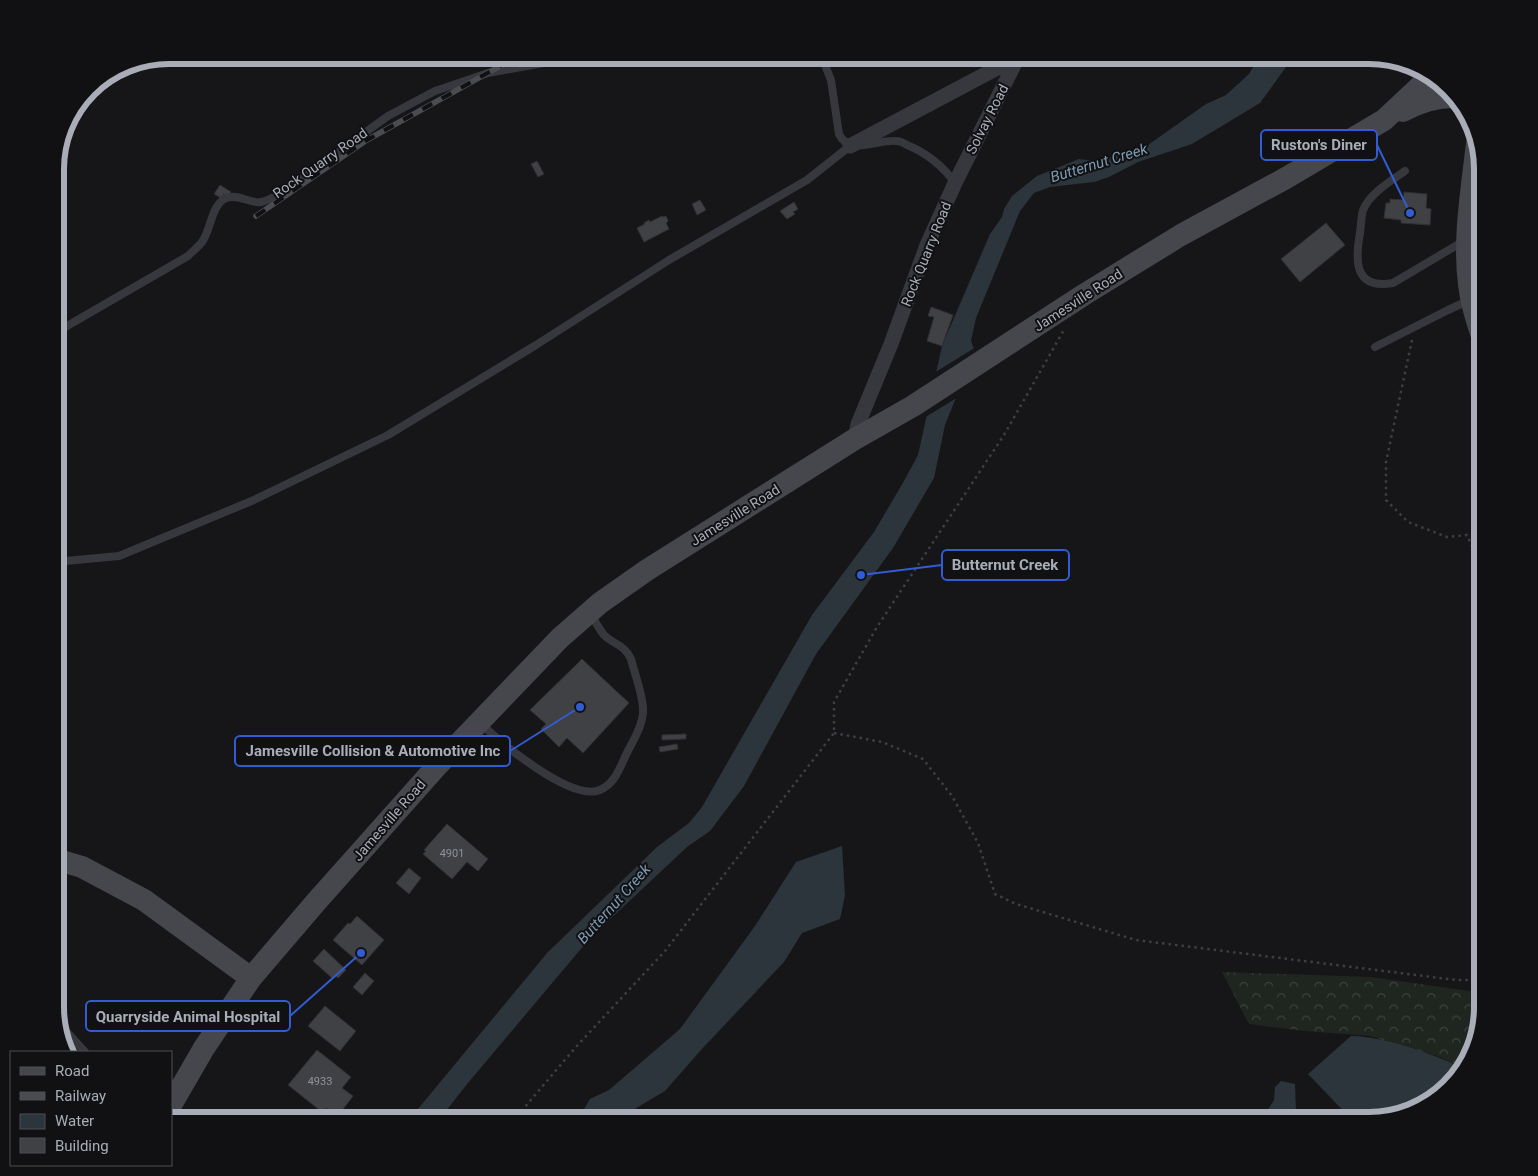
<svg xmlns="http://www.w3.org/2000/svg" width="1538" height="1176" viewBox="0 0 1538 1176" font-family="Roboto,sans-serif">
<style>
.forest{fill:url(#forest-crowns)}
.water{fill:#2c353c}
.pier{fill:#161618}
.building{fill:#404145;stroke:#303034}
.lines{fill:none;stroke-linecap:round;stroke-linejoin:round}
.path{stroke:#3d3f44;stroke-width:2.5;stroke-dasharray:2.5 4;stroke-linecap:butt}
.lane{stroke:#37383d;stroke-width:8}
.street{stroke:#37383d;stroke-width:15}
.secondary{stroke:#45474d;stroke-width:22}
.rail-casing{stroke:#4a4c52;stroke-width:5.5}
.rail{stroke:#111113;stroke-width:4;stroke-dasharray:11;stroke-linecap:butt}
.labels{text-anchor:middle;stroke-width:4;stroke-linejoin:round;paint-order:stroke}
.number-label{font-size:11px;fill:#8e929b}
.street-label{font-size:14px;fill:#a8adb8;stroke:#111113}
.water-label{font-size:15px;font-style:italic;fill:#7f9bb3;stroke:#111113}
.rim{fill:none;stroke:#a8adb8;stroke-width:6}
.leader{fill:none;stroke:#325cd3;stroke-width:2}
.callout-dot{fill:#325cd3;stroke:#111113;stroke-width:2}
.callout{fill:#111113;stroke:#325cd3;stroke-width:2}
.callout-label{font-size:15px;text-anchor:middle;font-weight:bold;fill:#a8adb8}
</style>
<defs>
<pattern id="forest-crowns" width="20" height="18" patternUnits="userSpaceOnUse" patternTransform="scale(1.25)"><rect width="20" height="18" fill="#1e261f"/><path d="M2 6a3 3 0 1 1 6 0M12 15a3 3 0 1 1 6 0" fill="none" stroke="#3c433d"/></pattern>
</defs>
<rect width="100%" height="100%" fill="#161618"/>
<path class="forest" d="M 1222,972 L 1371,977 L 1483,993 L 1483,1008 L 1462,1068 L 1440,1057 L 1370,1036 L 1305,1031 L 1249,1024 Z"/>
<path class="water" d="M 1260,55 L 1291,55 L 1286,67 L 1260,103 L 1192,144 L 1138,162 L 1109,177 L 1094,182 L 1050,187 L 1034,193 L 1020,211 L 976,318 L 971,341 L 974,349 L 972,358 L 945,425 L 934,478 L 893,548 L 816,654 L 744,786 L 710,831 L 687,847 L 590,938 L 468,1083 L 438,1121 L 408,1121 L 547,953 L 657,847 L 689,823 L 702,807 L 812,615 L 874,532 L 904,481 L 918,455 L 942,346 L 990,234 L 1002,217 L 1004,209 L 1012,196 L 1037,176 L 1079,159 L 1095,161 L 1111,157 L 1148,145 L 1206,104 L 1226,95 L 1249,74 Z
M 842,846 L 845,895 L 840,919 L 802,933 L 784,962 L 701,1050 L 665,1091 L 614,1121 L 577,1121 L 590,1099 L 609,1090 L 680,1029 L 755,926 L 796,862 Z
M 1351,1036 C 1386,1037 1431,1053 1462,1068 L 1459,1077 L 1419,1109 L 1369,1121 L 1353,1121 L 1308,1074 Z
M 1281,1081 L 1295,1084 L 1296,1112 L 1290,1121 L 1261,1121 L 1274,1100 L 1275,1087 Z
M 1191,1109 L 1261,1121 L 1152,1121 Z"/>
<path class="pier" d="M 976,347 L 974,359 L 960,396 L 924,418 L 934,373 Z"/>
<path class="building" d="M 537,161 L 544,174 L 538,177 L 531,164 Z
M 220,185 L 231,192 L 228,197 L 223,194 L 227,197 L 221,198 L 214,194 Z
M 1404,192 L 1427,194 L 1426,208 L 1431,209 L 1430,225 L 1401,223 L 1401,220 L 1384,218 L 1386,203 L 1390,203 L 1390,199 L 1403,200 Z
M 700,200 L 706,210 L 697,215 L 692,204 Z
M 794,202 L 798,209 L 793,212 L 795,214 L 787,219 L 780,211 Z
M 662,216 L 663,217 L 666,216 L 668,221 L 666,223 L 669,229 L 644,242 L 637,228 L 645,224 L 644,223 L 649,220 L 650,222 Z
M 1326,223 L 1345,245 L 1300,282 L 1281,259 Z
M 931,307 L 953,315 L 942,346 L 927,341 L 934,317 L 928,316 Z
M 582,659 L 629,703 L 583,753 L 567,738 L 559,747 L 541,729 L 546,724 L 530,710 Z
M 686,734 L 686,739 L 662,740 L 662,735 Z
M 677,744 L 678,749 L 660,752 L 659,747 Z
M 447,824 L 488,859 L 478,871 L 467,862 L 452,879 L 423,854 L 426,851 L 424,850 Z
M 409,868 L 421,878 L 409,894 L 396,883 Z
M 357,916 L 384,940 L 362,965 L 333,940 L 348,923 L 350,924 Z
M 324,949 L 346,970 L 338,978 L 335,975 L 332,978 L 313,961 Z
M 365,973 L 374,981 L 362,995 L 353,987 Z
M 325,1006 L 356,1031 L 340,1051 L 308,1026 Z
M 317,1050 L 351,1077 L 342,1088 L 353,1096 L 337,1117 L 326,1108 L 322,1112 L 288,1085 Z"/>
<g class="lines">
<path class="path" d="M 1412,340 L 1386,462 L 1386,500 L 1408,522 L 1447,537 L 1467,535 L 1475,553 L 1476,584 L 1474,617 L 1483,680
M 834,733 L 882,742 L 923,759 L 952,796 L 978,843 L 995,894 L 1016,904 L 1136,940 L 1456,980 L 1483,980
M 513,1121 L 575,1048 L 665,951 L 834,733 L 834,702 L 877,627 L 1004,435 L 1065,328"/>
<path class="lane" d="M 821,55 L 831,80 L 839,134 C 849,156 878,139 896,141 C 900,141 904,143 907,145 C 927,153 942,165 955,183
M 1405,171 C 1391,181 1370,193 1363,210 C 1361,217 1361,226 1360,233 C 1355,260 1354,290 1393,283 L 1464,241
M 55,333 L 188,256 C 192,252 198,247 202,242 C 211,230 211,205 226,198 C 238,193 250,204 261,202 C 267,201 274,197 280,194 L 388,116 L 435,91 L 488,73 L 555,61 L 614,60 L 626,55
M 1375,347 L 1448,310 L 1470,300
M 55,562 L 119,556 L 254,500 L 388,435 L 536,345 L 669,260 L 807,180 L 850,146
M 480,723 C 500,742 571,802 600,790 C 614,784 619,770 625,757 C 632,742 644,725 643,708 C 642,692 635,675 631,659 C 624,644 614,645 604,635 C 599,629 595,621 591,614
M 57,1021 L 85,1052"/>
<path class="street" d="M 850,146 L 1018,57
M 855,439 L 858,424 L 891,344 L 927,245 L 955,183 L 1019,55"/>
<path class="secondary" d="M 1403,111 C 1419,102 1435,97 1454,97
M 1477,143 C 1472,189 1463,238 1469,284 C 1471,302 1477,322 1483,339
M 55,859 L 82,867 L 144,900 L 251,978
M 171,1105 L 204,1048 L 251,978 L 316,902 L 437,766 L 560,638 L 600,603 L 647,570 L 855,439 L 913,406 L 1085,294 L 1181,235 L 1286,178 L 1384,120 L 1431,76"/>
<defs>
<path id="rail" d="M 256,216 L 367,140 L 520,55"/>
</defs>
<use href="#rail" class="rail-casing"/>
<use href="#rail" class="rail"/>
</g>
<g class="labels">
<g class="number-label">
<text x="452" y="857">4901</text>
<text x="320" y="1085">4933</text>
</g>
<g class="street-label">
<text transform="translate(987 119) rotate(-63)" y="5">Solvay Road</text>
<text transform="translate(320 163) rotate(-35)" y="5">Rock Quarry Road</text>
<text transform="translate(926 254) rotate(-68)" y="5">Rock Quarry Road</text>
<text transform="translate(1078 300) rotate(-33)" y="5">Jamesville Road</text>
<text transform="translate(735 515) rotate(-32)" y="5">Jamesville Road</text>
<text transform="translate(389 820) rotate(-49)" y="5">Jamesville Road</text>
</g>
<g class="water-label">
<text transform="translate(1099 163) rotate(-17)" y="5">Butternut Creek</text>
<text transform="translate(614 904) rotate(-48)" y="5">Butternut Creek</text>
</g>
</g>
<path d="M0 0H1538V1176H0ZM169 64H1369A105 105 0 0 1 1474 169V1007A105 105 0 0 1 1369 1112H169A105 105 0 0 1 64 1007V169A105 105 0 0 1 169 64Z" fill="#111113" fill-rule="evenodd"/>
<path class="rim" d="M169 64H1369A105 105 0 0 1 1474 169V1007A105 105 0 0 1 1369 1112H169A105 105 0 0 1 64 1007V169A105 105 0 0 1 169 64Z"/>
<path class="leader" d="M1410 213L1377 145M861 575L942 565M580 707L510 751M361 953L290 1016"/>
<g class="callout-dot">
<circle cx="1410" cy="213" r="5"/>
<circle cx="861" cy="575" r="5"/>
<circle cx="580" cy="707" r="5"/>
<circle cx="361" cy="953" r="5"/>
</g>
<g class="callout">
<rect x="1261" y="130" width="116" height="30" rx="5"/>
<rect x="942" y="550" width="127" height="30" rx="5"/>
<rect x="235" y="736" width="275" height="30" rx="5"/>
<rect x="86" y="1001" width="204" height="30" rx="5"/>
</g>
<g class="callout-label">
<text x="1319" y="150">Ruston's Diner</text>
<text x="1005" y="570">Butternut Creek</text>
<text x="373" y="756">Jamesville Collision &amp; Automotive Inc</text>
<text x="188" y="1022">Quarryside Animal Hospital</text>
</g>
<rect x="10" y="1051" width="162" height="115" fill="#111113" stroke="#4d4f55"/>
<rect x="20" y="1067" width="25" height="8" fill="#45474d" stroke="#4d4f55"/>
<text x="55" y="1076" font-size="15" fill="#a8adb8">Road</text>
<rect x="20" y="1092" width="25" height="8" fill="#4a4c52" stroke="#4d4f55"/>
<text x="55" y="1101" font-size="15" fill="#a8adb8">Railway</text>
<rect x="20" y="1114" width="25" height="15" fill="#2c353c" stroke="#4d4f55"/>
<text x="55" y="1126" font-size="15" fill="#a8adb8">Water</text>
<rect x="20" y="1138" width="25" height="15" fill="#404145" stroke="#4d4f55"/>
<text x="55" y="1151" font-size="15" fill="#a8adb8">Building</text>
</svg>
